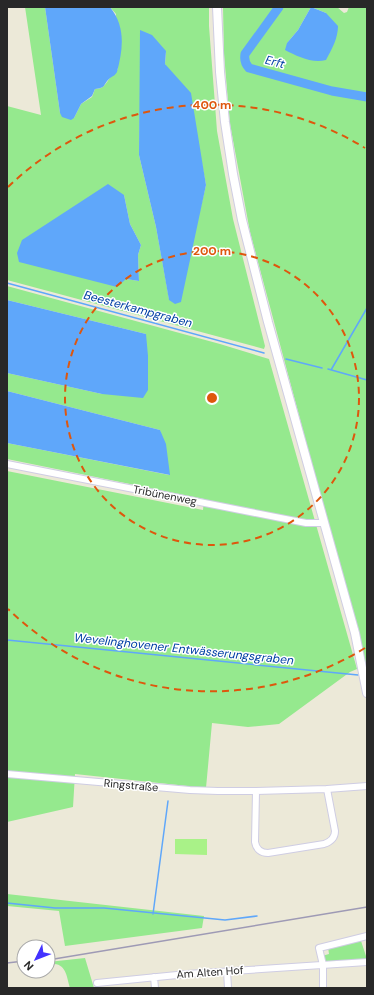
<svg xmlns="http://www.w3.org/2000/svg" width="374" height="995" viewBox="0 0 374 995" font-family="'DM Sans',sans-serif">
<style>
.green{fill:#95e98e;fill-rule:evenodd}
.pitch{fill:#a9f288}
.water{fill:#5fa7fa}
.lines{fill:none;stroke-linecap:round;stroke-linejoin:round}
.stream{stroke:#5fa7fa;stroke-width:1.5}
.river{stroke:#5fa7fa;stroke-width:9}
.street-casing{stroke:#cfcde3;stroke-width:8}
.secondary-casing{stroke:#cfcde3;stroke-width:10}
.street{stroke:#fff;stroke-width:6}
.secondary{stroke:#fff;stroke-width:8}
.rail{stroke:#9e9ab5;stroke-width:1.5}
.ring{fill:none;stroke:#de570d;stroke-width:2;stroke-dasharray:7 5}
.labels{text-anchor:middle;stroke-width:3;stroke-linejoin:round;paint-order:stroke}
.street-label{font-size:11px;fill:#282828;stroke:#fff}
.water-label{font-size:12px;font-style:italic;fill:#0040a4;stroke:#fff}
.centre{fill:#de570d;stroke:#fff;stroke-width:2}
.ring-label{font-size:12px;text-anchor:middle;font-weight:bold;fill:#de570d;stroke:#fff;stroke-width:3;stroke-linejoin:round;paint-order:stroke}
</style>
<rect width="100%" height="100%" fill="#ece9d8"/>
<path class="green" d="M 25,7 L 45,7 L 60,113 L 74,118 L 81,104 L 92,97 L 95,89 C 103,89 105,85 109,79 C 111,75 115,72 118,69 L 116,14 L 110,7 L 209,7 L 209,26 L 217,131 L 233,219 L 265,346 L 264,349 L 7,280 L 7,106 L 41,115 ZM 166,51 L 165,64 L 199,148 L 206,185 L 196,227 L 169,299 L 156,227 L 139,155 L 140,112 ZM 124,195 L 130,224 L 141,245 L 138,255 L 139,281 L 126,279 Z
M 223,7 L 337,7 L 344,13 L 347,12 L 349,7 L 367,7 L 367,670 L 250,232 L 230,124 L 224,54 ZM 311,7 L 326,13 L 287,43 L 298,30 Z
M 7,286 L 220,344 L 269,359 L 357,669 L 350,672 L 279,724 L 248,727 L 212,723 L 206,788 L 75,774 L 73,807 L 7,822 L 7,471 L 203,510 L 204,499 L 7,459 L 7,443 L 169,475 L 160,430 L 7,391 L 7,373 L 102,394 L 146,334 L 7,300 Z
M 7,894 L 204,916 L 202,928 L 65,946 L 59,911 L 7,906 Z
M 360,938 L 367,959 L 324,962 L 322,956 L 329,954 L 328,947 Z
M 85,958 L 94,988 L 70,988 C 66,974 66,962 48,964 L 48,962 Z"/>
<path class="pitch" d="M 175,839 L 207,839 L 207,855 L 175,854 Z"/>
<path class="water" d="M 45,7 L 110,7 C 126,27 123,49 117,72 C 115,76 112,76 109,79 C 103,85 106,88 95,89 L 92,96 L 81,104 L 74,118 L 71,120 L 62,117 L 60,113 Z
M 311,7 L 326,13 L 338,26 C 338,38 332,49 326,60 C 312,64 297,56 285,50 L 287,43 L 298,30 Z
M 140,30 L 152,35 L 166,51 L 165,64 L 191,93 L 206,185 L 181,302 L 175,304 L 169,300 L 156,227 L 139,155 Z
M 108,184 L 124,195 L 130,224 L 141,245 L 138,255 L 139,281 L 126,279 L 117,287 L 19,262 L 17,253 L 22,240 Z
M 7,300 L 146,334 L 148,356 L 148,390 L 143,398 L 102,394 L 7,373 Z
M 7,391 L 160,430 L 166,444 L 170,475 L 7,443 Z"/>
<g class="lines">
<path class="stream" d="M 7,283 L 264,353
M 286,359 L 322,368
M 328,369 L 367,380
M 331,370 L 367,308
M 7,640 L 358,675
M 7,903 L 55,908 L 104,908 L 225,920 L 257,916
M 153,914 L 168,801"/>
<path class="river" d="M 279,7 L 245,54 C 244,60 245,64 249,68 L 332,91 L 367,97"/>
<defs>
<path id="street" d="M 7,464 L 306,523 L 324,523
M 7,774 L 190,790 L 218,791 L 256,791
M 327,789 L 335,831 C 335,838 330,842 324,844 L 268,853 C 261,853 256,849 255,842 L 256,791 L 327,789 L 367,786
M 227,971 L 228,988
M 154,977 L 155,988
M 97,983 L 187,974 L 367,962
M 323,988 L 323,965 L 319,948 L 367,936"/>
<path id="secondary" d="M 217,7 L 220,72 L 225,122 L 233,174 L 242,220 L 268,322 L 355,633 L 367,693"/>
</defs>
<use href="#street" class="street-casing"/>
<use href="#secondary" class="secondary-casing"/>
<use href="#street" class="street"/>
<use href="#secondary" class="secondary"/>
<path class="rail" d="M 48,960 L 367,907
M 7,963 L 24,961"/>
</g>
<g class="ring">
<circle cx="212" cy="398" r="147"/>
<path d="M365 648A293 293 0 0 1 8 609M8 187A293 293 0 0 1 365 148"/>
</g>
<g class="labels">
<g class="street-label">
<text transform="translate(165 495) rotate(11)" y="4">Tribünenweg</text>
<text transform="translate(131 785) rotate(5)" y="4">Ringstraße</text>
<text transform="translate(210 972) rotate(-4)" y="4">Am Alten Hof</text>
</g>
<g class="water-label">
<text transform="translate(275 62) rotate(14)" y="4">Erft</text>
<text transform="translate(138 309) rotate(15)" y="4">Beesterkampgraben</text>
<text transform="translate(184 649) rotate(6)" y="4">Wevelinghovener Entwässerungsgraben</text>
</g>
</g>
<circle cx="212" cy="398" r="6" class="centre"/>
<g class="ring-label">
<text x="212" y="109">400 m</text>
<text x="212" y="255">200 m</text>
</g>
<rect width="374" height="995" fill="none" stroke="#282828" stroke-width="16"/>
<g transform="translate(36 959) rotate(227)"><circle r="19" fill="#ffffff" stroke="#a9a9a9"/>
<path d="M0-3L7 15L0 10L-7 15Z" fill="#4332ff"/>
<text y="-6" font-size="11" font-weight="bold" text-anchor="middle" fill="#282828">N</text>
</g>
</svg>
